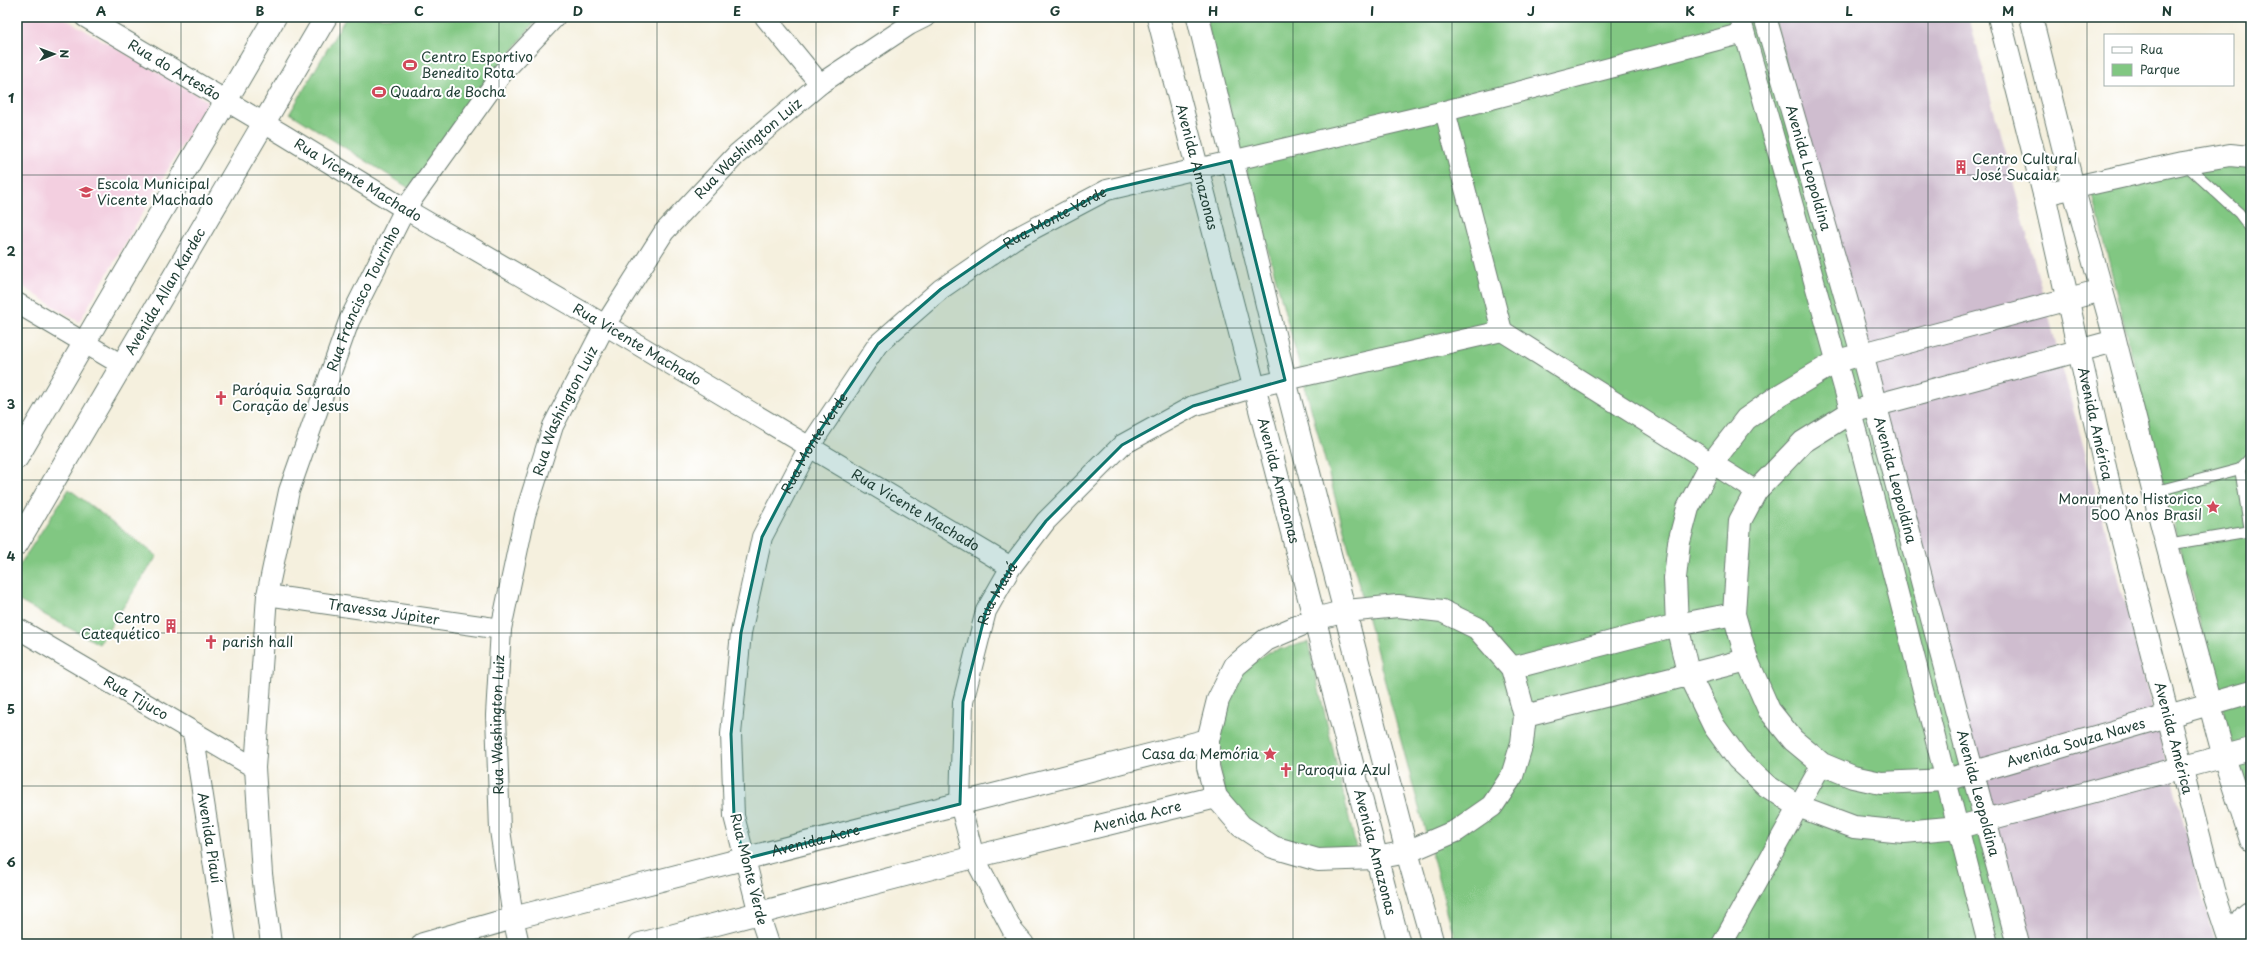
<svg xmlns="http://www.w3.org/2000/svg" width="2268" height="961" viewBox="0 0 2268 961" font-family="'Playpen Sans',sans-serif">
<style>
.built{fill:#f3cfe0}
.industrial{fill:#cfbdcf}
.green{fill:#81c782;stroke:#50825b}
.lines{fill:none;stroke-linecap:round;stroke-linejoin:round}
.service-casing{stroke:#6a7c70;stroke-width:12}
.minor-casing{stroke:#6a7c70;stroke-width:22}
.tertiary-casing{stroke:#6a7c70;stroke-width:24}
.secondary-casing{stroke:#6a7c70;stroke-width:24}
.service{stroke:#fff;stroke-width:10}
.minor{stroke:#fff;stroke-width:20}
.tertiary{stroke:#fff;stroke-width:22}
.secondary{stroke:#fff;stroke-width:22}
.marked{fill:#0f766e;fill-opacity:0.2;stroke:#0f766e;stroke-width:3;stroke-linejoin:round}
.grid{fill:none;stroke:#1f3d34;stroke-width:1;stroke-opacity:0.55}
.labels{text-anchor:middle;stroke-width:4;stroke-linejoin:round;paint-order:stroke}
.poi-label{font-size:14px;fill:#1f3d34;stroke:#fff;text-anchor:start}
.street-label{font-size:14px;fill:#1f3d34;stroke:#fff}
.neatline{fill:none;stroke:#1f3d34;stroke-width:1.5}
.grid-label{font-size:13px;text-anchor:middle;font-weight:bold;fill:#1f3d34}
</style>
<rect width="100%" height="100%" fill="#fff"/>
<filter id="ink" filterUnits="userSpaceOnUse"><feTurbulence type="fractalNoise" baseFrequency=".025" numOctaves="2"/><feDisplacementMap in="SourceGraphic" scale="8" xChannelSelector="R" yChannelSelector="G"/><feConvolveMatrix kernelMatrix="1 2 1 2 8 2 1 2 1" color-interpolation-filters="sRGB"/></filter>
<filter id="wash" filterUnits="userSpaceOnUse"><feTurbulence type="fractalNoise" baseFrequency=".012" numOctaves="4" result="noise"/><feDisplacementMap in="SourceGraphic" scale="16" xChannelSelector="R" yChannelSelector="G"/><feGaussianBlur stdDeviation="0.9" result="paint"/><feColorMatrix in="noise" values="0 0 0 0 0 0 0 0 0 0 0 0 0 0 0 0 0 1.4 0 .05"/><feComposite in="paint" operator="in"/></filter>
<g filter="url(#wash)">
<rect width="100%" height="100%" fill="#f5f0de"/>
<path class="built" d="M 17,17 L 62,17 L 208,101 L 79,322 L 17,283 Z"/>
<path class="industrial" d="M 1774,17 L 1969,17 L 2216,944 L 2017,944 Z"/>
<path class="green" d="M 346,17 L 538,17 L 409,188 L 290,113 Z
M 1205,17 L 1774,17 L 2017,944 L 1456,944 Z
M 2251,165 L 2251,814 L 2162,482 L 2091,187 L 2206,167 Z
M 69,489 L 157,556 L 99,644 L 17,600 L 17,569 Z
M 1308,642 L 1356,848 L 1324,851 L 1278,840 L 1247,820 L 1224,791 L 1215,740 L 1225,699 L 1242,670 L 1269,652 Z"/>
</g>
<g filter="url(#ink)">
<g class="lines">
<defs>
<path id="service" d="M 2184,163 L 2239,213 L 2251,229
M 2240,469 L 2250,531
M 2153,492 L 2240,469 L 2251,457
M 2167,545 L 2251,531"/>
<g id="minor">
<path id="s1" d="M 85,17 L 284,135 L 405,209 L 605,325 L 1011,567"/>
<path d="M 765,17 L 820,84"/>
<path d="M 1740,17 L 1860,445 L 1988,944"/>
<path d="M 17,303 L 122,365"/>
<path d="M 1502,331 L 1756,491"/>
<path id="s2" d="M 267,595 L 501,629"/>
<path id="s3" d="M 17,628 L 255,768"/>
<path id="s4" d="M 193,732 L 226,944"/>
<path id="s5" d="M 271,944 L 262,874 L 255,768 L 267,595 L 289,491 L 349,321 L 405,209 L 503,72 L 555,17"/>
<path id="s6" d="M 519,944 L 513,918 L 500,830 L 496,715 L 501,629 L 525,515 L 553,426 L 605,325 L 664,232 L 737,154 L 820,84 L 909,25 L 925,17"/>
<path id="s7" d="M 769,944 L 759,914 L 734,816 L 731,734 L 741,633 L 762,537 L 809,447 L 878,344 L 941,289 L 1014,239 L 1107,190 L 1445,111 L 1744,33"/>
<path id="s8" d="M 1024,944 L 1013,931 L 974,857 L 960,804 L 963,702 L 986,611 L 1011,567 L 1046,521 L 1122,445 L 1193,406 L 1255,387 L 1502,331 L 1445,111"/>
<path d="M 1722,944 L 1822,764"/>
</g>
<g id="tertiary">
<path d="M 2044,194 L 2183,163 L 2230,155 L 2251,157"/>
<path d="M 2102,290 L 1837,361 L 1777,397 L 1746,419 L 1711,464 L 1688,508 L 1679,542 L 1675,578 L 1677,625 L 1688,673 L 1714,726 L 1738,759 L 1767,786 L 1798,806 L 1854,827 L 1904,832 L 1959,827 L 2251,749"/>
<path id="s9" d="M 2115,341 L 1851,412 L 1803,442 L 1756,491 L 1740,521 L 1734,614 L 1747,660 L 1769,710 L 1793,740 L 1822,764 L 1853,777 L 1881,783 L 1946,780 L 2251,692"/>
<path d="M 17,458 L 275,17"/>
<path id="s10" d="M 17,544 L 326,17"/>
<path d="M 1398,606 L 1442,611 L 1477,628 L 1512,668 L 1525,716 L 1522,743 L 1512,776 L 1492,806 L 1456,831 L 1407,852 L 1376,858 L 1318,860 L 1273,847 L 1241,826 L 1216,797 L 1208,767 L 1208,740 L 1218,700 L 1235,666 L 1266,640 L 1315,619 L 1346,611 Z"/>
<path d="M 1512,668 L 1677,625 L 1734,614"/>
<path d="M 1525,716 L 1747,660"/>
<path id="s11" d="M 423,944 L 513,918 L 1208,740"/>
<path id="s12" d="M 640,944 L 974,857 L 1216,797"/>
</g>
<g id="secondary">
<path id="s13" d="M 1158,17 L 1399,944"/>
<path d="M 1198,17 L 1285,380 L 1407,852 L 1433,944"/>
<path id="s14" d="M 1765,17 L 1862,354 L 2018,944"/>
<path id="s15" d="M 1999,17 L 2044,194 L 2113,503 L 2213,890 L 2231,944"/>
<path d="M 2031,17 L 2073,187 L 2110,320 L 2167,545 L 2224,757 L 2251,840"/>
<path d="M 2234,944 C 2236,932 2240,916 2251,911"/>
</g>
</defs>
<use href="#service" class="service-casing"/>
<use href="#minor" class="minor-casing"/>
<use href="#tertiary" class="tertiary-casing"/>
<use href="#secondary" class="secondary-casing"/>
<use href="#service" class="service"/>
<use href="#minor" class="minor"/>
<use href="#tertiary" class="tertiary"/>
<use href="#secondary" class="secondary"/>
</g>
</g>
<path class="marked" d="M 1231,161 L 1285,380 L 1193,406 L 1122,445 L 1046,521 L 1011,567 L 986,611 L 963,702 L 960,804 L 744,859 L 734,816 L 731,734 L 741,633 L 762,537 L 809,447 L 878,344 L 941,289 L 1014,239 L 1107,190 Z"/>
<path class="grid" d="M 181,17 L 181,944M 340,17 L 340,944M 499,17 L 499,944M 657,17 L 657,944M 816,17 L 816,944M 975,17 L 975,944M 1134,17 L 1134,944M 1293,17 L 1293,944M 1452,17 L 1452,944M 1611,17 L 1611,944M 1769,17 L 1769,944M 1928,17 L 1928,944M 2087,17 L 2087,944M 17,175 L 2251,175M 17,328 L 2251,328M 17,480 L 2251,480M 17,633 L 2251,633M 17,786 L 2251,786"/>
<defs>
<symbol id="stadium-bare" viewBox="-9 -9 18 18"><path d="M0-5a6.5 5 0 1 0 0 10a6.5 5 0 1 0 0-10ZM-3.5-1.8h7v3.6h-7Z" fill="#d1495b" stroke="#fff" stroke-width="2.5" paint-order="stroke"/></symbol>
<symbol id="building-bare" viewBox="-9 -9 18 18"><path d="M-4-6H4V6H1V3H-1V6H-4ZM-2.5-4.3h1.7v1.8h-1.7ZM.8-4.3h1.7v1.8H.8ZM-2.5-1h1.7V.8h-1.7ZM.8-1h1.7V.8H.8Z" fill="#d1495b" stroke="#fff" stroke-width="2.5" paint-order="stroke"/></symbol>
<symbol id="school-bare" viewBox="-9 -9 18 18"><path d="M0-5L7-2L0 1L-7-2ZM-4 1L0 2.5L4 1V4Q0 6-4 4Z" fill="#d1495b" stroke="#fff" stroke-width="2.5" paint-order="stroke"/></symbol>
<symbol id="church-bare" viewBox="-9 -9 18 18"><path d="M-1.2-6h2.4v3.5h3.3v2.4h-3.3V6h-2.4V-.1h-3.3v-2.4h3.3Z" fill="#d1495b" stroke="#fff" stroke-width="2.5" paint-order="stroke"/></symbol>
<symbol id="sight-bare" viewBox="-9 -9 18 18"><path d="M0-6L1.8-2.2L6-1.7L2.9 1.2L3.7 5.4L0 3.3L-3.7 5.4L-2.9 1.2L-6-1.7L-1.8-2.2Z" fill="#d1495b" stroke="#fff" stroke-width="2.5" paint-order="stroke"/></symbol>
</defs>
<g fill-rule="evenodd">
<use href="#stadium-bare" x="400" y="55" width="20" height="20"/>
<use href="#stadium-bare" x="369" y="82" width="20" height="20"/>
<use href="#building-bare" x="1951" y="157" width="20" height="20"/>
<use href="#school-bare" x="76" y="182" width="20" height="20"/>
<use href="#church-bare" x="211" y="388" width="20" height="20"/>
<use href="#sight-bare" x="2203" y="497" width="20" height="20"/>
<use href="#building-bare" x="161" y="616" width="20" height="20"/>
<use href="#church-bare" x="201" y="632" width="20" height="20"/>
<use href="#sight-bare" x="1260" y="744" width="20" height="20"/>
<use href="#church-bare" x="1276" y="760" width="20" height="20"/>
</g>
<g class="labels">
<g class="poi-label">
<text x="421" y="62">Centro Esportivo<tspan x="421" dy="16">Benedito Rota</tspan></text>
<text x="390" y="97">Quadra de Bocha</text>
<text x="1972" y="164">Centro Cultural<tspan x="1972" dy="16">José Sucaiar</tspan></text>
<text x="97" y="189">Escola Municipal<tspan x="97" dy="16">Vicente Machado</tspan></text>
<text x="232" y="395">Paróquia Sagrado<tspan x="232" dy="16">Coração de Jesus</tspan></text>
<text x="2202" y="504" text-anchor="end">Monumento Historico<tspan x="2202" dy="16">500 Anos Brasil</tspan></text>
<text x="160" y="623" text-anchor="end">Centro<tspan x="160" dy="16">Catequético</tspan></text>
<text x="222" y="647">parish hall</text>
<text x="1259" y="759" text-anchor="end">Casa da Memória</text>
<text x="1297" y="775">Paroquia Azul</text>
</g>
<g class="street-label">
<text dy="5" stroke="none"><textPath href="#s1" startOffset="104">Rua do Artesão</textPath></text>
<text dy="5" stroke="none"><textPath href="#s6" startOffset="869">Rua Washington Luiz</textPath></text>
<text dy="5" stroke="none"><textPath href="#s13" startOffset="155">Avenida Amazonas</textPath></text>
<text dy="5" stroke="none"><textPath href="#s14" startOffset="157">Avenida Leopoldina</textPath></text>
<text dy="5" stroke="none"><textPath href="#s1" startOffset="318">Rua Vicente Machado</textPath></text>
<text dy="5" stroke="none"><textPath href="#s7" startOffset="858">Rua Monte Verde</textPath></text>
<text dy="5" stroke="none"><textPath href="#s10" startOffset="293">Avenida Allan Kardec</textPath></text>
<text dy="5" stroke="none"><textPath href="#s5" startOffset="663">Rua Francisco Tourinho</textPath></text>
<text dy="5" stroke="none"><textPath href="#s1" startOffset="642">Rua Vicente Machado</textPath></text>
<text dy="5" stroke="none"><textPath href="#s6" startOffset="545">Rua Washington Luiz</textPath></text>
<text dy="5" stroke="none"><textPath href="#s15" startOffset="418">Avenida América</textPath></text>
<text dy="5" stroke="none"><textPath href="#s7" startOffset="522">Rua Monte Verde</textPath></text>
<text dy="5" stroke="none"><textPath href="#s13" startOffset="479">Avenida Amazonas</textPath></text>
<text dy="5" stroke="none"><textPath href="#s14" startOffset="481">Avenida Leopoldina</textPath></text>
<text dy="5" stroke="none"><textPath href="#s1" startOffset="966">Rua Vicente Machado</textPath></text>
<text dy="5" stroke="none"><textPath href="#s8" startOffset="372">Rua Mauá</textPath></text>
<text dy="5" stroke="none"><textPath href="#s2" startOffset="118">Travessa Júpiter</textPath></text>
<text dy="5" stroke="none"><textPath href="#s3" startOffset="138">Rua Tijuco</textPath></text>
<text dy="5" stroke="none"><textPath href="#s6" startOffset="221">Rua Washington Luiz</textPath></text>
<text dy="5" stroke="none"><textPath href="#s15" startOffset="742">Avenida América</textPath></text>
<text dy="5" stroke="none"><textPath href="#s9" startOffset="966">Avenida Souza Naves</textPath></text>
<text dy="5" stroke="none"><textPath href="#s14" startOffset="805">Avenida Leopoldina</textPath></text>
<text dy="5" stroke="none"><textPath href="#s12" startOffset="513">Avenida Acre</textPath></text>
<text dy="5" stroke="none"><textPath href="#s4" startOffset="107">Avenida Piauí</textPath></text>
<text dy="5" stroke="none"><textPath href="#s11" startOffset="406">Avenida Acre</textPath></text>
<text dy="5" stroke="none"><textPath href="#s13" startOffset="863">Avenida Amazonas</textPath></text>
<text transform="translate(749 869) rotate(76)" y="5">Rua Monte Verde</text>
</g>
</g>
<rect width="2268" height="961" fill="none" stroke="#fff" stroke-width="44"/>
<rect x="2104" y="34" width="130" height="52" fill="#ffffff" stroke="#a5b1ae"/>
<rect x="2112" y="47" width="20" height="6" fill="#ffffff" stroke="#a5b1ae"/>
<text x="2140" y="54" font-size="12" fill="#1f3d34">Rua</text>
<rect x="2112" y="64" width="20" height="12" fill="#81c782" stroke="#a5b1ae"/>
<text x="2140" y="74" font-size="12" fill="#1f3d34">Parque</text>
<g transform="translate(54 54) rotate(89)" stroke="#ffffff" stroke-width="3" paint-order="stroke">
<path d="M0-3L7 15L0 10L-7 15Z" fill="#1f3d34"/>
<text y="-6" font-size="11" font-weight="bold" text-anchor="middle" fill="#1f3d34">N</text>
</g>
<rect x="22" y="22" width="2224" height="917" class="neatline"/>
<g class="grid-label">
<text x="101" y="16">A</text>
<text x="260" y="16">B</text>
<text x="419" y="16">C</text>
<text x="578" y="16">D</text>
<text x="737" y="16">E</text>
<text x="896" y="16">F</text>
<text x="1055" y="16">G</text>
<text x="1213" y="16">H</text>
<text x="1372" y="16">I</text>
<text x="1531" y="16">J</text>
<text x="1690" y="16">K</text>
<text x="1849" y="16">L</text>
<text x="2008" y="16">M</text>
<text x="2167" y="16">N</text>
<text x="11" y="103">1</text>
<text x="11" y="256">2</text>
<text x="11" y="409">3</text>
<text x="11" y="561">4</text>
<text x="11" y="714">5</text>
<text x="11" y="867">6</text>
</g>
</svg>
